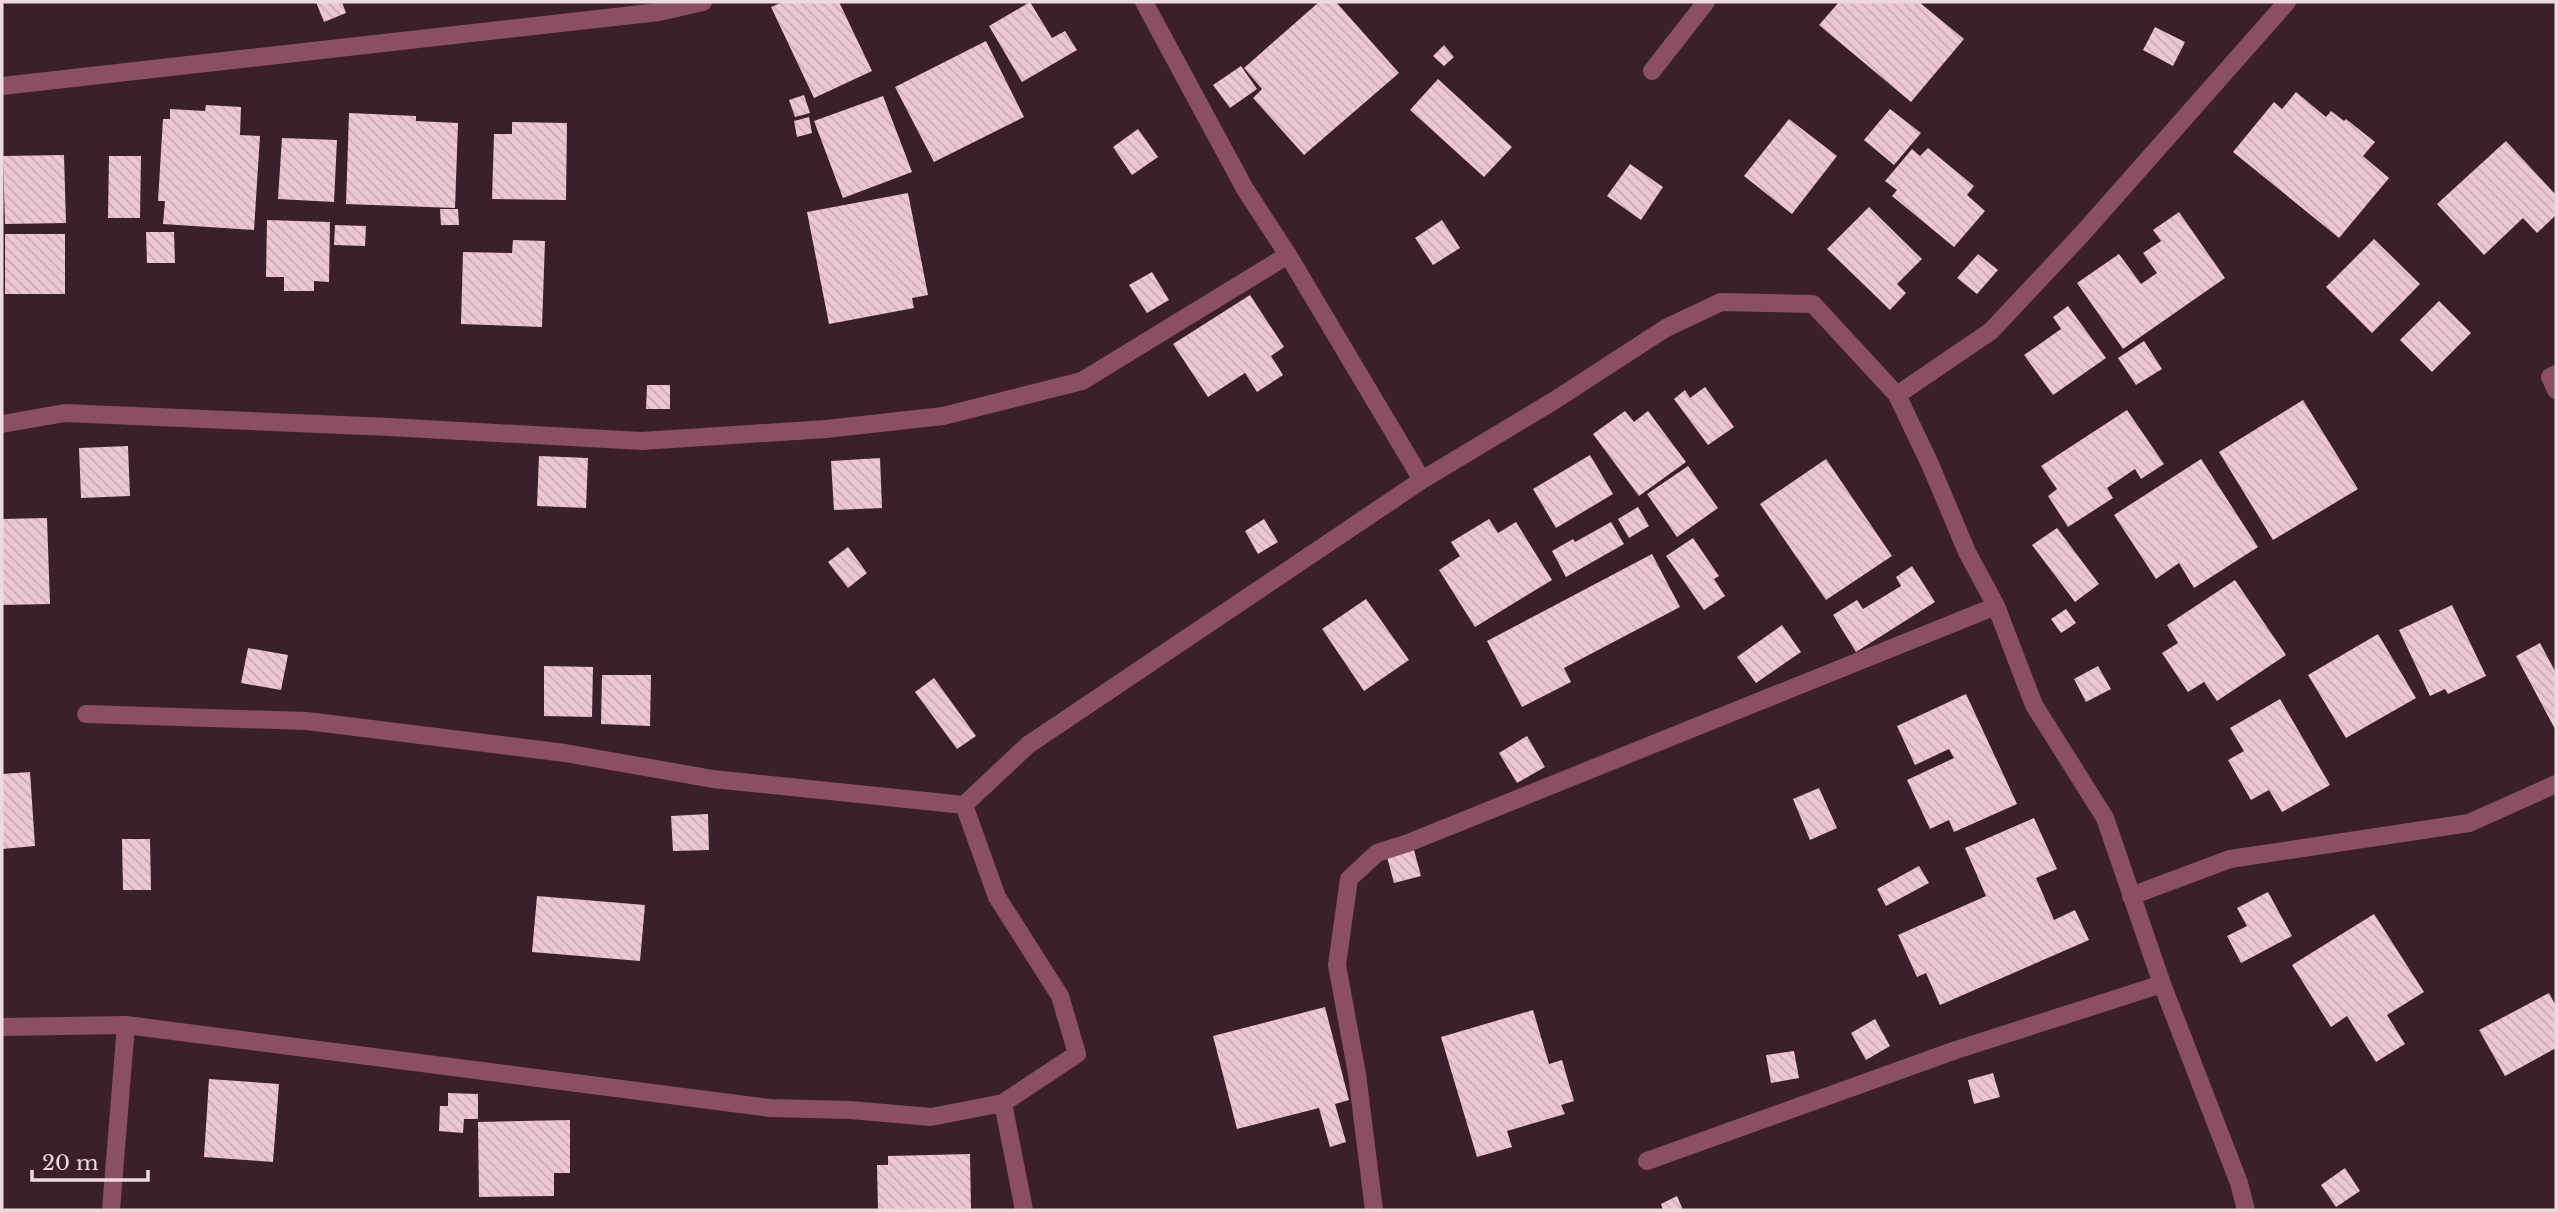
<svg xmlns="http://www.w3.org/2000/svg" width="2558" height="1212" viewBox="0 0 2558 1212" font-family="'Libre Baskerville',serif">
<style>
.building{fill:url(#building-back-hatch)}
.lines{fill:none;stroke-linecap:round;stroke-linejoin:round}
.street{stroke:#8a4f65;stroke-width:18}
</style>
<defs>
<pattern id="building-back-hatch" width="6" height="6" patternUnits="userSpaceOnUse" patternTransform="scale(1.75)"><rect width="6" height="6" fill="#ecc6d2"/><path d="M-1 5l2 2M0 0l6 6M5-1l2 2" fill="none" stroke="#cbabb5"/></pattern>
</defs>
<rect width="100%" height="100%" fill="#3b1f2a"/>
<path class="building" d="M 316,2 L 342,2 L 346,13 L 324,22 Z
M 783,2 L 839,2 L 872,71 L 814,98 L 771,7 Z
M 1030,2 L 1052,38 L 1065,31 L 1077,50 L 1022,82 L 989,26 Z
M 1319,2 L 1336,2 L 1399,73 L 1304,155 L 1253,98 L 1262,89 L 1244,68 Z
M 1839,2 L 1919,2 L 1964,39 L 1911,102 L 1819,25 Z
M 2155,27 L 2185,42 L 2173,66 L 2143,50 Z
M 986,41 L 1024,117 L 934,162 L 895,87 Z
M 1444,45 L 1454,57 L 1444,66 L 1433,56 Z
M 1241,66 L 1257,89 L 1230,108 L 1213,85 Z
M 1438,79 L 1512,147 L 1484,177 L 1410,110 Z
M 2296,92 L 2326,117 L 2331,111 L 2344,121 L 2346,119 L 2375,142 L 2363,156 L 2389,178 L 2339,238 L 2233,152 L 2274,102 L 2282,109 Z
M 804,95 L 810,113 L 795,117 L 789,100 Z
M 883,96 L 912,172 L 843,198 L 814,121 Z
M 206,105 L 241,107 L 240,135 L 260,136 L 254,230 L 163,224 L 165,201 L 158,201 L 163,119 L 170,119 L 170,109 L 205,111 Z
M 1890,109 L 1921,133 L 1894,165 L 1864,140 Z
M 349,113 L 416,116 L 416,121 L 458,123 L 455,208 L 346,204 Z
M 809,117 L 812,133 L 797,137 L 794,121 Z
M 1789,119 L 1837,156 L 1792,214 L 1744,176 Z
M 512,122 L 567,123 L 566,200 L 492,199 L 494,134 L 512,134 Z
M 1138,129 L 1158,157 L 1132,175 L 1113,147 Z
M 282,138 L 337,140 L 334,202 L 278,199 Z
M 2506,141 L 2556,195 L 2556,215 L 2537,233 L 2523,218 L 2484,255 L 2437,204 Z
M 1928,148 L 1974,186 L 1967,195 L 1985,211 L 1954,247 L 1892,196 L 1897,190 L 1885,181 L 1912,149 L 1920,156 Z
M 64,155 L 66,223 L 5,224 L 3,156 Z
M 109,156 L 141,156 L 140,218 L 108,218 Z
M 1630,164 L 1663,187 L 1641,220 L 1607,196 Z
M 908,193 L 928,295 L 912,298 L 914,308 L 829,324 L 807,212 Z
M 1869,207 L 1922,259 L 1897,284 L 1906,293 L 1890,310 L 1827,249 Z
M 440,209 L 458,209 L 459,225 L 441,225 Z
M 2179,212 L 2225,278 L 2123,349 L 2077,283 L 2119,254 L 2141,284 L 2157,273 L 2143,253 L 2161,241 L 2153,230 Z
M 267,220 L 330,222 L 329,282 L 314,281 L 314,291 L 284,291 L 284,277 L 266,277 Z
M 1442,220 L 1460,248 L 1433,265 L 1415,238 Z
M 335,225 L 366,226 L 365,246 L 334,245 Z
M 146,232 L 174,232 L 175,263 L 147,263 Z
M 5,234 L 65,234 L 65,294 L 5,294 Z
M 2374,239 L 2420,284 L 2372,333 L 2326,287 Z
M 513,240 L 545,241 L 542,327 L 461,324 L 463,252 L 512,253 Z
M 1978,254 L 1998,270 L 1977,294 L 1957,278 Z
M 1152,272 L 1169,300 L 1147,313 L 1129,285 Z
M 1250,295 L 1284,347 L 1271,356 L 1283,375 L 1257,392 L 1245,373 L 1208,397 L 1173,344 Z
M 2439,301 L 2471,333 L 2432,372 L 2400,340 Z
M 2068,306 L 2106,358 L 2053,395 L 2024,355 L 2061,329 L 2053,317 Z
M 2144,341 L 2162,369 L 2136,385 L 2118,358 Z
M 647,385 L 670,385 L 670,409 L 646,409 Z
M 1705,387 L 1734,427 L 1708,445 L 1674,399 L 1685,390 L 1690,398 Z
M 2303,400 L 2358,489 L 2273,540 L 2219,452 Z
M 2127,410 L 2164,464 L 2141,479 L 2135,469 L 2107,488 L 2113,498 L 2068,527 L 2048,496 L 2057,489 L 2041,466 Z
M 1625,411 L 1634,422 L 1648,411 L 1686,462 L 1639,496 L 1593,434 Z
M 128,446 L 130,496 L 81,498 L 79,448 Z
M 1590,455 L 1613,494 L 1556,528 L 1533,489 Z
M 539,456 L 588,458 L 586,508 L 537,506 Z
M 880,458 L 882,508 L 834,510 L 831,461 Z
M 1826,459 L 1892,556 L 1826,600 L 1760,504 Z
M 2201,459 L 2258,547 L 2194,588 L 2179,563 L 2156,579 L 2114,515 Z
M 1688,466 L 1718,508 L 1677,537 L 1647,494 Z
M 1638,507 L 1649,526 L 1629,538 L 1618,519 Z
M 47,518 L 50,604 L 2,605 L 2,519 Z
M 1264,519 L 1278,542 L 1258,554 L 1245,531 Z
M 1489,519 L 1498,533 L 1516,522 L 1552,580 L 1475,627 L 1439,570 L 1460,556 L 1451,542 Z
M 1611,522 L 1624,544 L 1566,577 L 1552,551 L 1573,539 L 1575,542 Z
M 2057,528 L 2099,584 L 2075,602 L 2032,545 Z
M 1693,538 L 1719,576 L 1714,579 L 1725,596 L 1704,610 L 1666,556 Z
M 848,547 L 867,573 L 848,588 L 828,562 Z
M 1652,554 L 1680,607 L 1564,668 L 1571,682 L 1522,707 L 1487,641 Z
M 1912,566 L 1935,602 L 1856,652 L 1833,615 L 1857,600 L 1863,609 L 1901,586 L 1896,577 Z
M 2235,580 L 2286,655 L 2217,701 L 2204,682 L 2188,692 L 2162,653 L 2178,643 L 2167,625 Z
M 1366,599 L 1409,660 L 1364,691 L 1322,629 Z
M 2452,605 L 2486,676 L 2448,694 L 2445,689 L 2430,696 L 2399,630 Z
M 2066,609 L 2076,623 L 2061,633 L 2051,619 Z
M 1782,625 L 1801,652 L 1756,683 L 1737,657 Z
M 2378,634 L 2416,698 L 2346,738 L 2308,675 Z
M 2540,643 L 2556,673 L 2556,731 L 2516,656 Z
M 248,648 L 288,655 L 281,690 L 241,683 Z
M 544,666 L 593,667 L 592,717 L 544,716 Z
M 2098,666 L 2111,689 L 2086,702 L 2074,679 Z
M 602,675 L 651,675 L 650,726 L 601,724 Z
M 934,678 L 976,736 L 957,749 L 915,692 Z
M 1966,694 L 2017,804 L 1954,832 L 1949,820 L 1930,829 L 1907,780 L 1954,758 L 1949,749 L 1915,765 L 1897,726 Z
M 2280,699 L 2330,785 L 2282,812 L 2269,790 L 2251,800 L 2228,760 L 2244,751 L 2230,728 Z
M 1527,736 L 1545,767 L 1517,783 L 1499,753 Z
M 30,772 L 35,846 L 2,849 L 2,774 Z
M 1819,788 L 1837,828 L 1810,840 L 1793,799 Z
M 708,814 L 709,850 L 673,851 L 671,816 Z
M 2034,818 L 2057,869 L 2036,878 L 2054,920 L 2075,910 L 2089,940 L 1940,1005 L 1926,973 L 1917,977 L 1898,935 L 1986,896 L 1965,848 Z
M 122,839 L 150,839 L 151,890 L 123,890 Z
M 1414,850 L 1421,876 L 1394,883 L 1387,857 Z
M 1919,866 L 1929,883 L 1886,906 L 1877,889 Z
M 2268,892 L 2292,936 L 2241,963 L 2227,936 L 2247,926 L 2237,908 Z
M 537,896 L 645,905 L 640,961 L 532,952 Z
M 2374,914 L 2424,992 L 2387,1015 L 2405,1044 L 2376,1062 L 2347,1016 L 2331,1027 L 2292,965 Z
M 2549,993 L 2556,1006 L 2556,1048 L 2505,1076 L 2479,1030 Z
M 1325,1007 L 1349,1100 L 1335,1104 L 1346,1142 L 1330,1147 L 1319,1108 L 1237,1129 L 1213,1036 Z
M 1533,1010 L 1549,1064 L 1562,1060 L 1574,1101 L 1561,1105 L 1565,1114 L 1507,1131 L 1512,1147 L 1477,1157 L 1441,1037 Z
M 1875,1019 L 1890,1046 L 1866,1060 L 1851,1033 Z
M 1794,1051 L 1799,1078 L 1771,1083 L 1766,1055 Z
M 1993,1073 L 2000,1097 L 1974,1104 L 1968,1080 Z
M 209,1079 L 279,1084 L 273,1162 L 204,1157 Z
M 448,1093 L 478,1094 L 478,1119 L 464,1119 L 463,1133 L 439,1131 L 440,1106 L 448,1106 Z
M 570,1120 L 570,1173 L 554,1173 L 554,1196 L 479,1197 L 478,1122 Z
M 970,1154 L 971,1210 L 878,1210 L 877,1165 L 888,1165 L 888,1156 Z
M 2345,1168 L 2360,1191 L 2336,1207 L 2321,1185 Z
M 1677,1196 L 1683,1210 L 1663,1210 L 1661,1204 Z"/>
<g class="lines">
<path class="street" d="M 1144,2 L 1245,189 L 1288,255 L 1422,480
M 1652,71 L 1706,2
M 2,86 L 659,12 L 703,2
M 2556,374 L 2550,377 L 2556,390
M 1897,395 L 1991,331 L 2082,234 L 2287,2
M 2,424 L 65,413 L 389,427 L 642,441 L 826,429 L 943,416 L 1082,381 L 1288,255
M 86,714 L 307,721 L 565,753 L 713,779 L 964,805 L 1028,745 L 1422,480 L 1555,400 L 1666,328 L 1721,302 L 1813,304 L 1897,395 L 1930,464 L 1967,552 L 1996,606 L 2034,705 L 2105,818 L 2162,984 L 2239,1183 L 2246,1210
M 2131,896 L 2230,859 L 2469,823 L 2556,784
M 2,1027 L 126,1025 L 770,1108 L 850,1110 L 931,1117 L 1003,1103 L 1077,1054 L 1060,996 L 997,897 L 964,805
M 1003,1103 L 1024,1210
M 1647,1161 L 1956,1050 L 2162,984
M 111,1210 L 126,1025
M 1374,1210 L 1357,1074 L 1337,965 L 1349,879 L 1377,853 L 1408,843 L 1996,606"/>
</g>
<rect width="2558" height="1212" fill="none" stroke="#eddae0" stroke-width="7"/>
<path d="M32 1170v10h116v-10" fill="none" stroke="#eddae0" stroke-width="3.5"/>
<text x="42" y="1170" font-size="21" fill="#eddae0" stroke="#3b1f2a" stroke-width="5" paint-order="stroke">20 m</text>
</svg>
